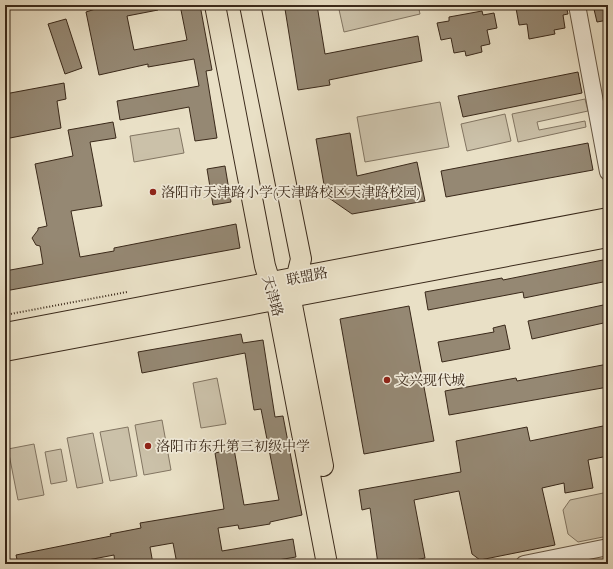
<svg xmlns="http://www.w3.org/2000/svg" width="613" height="569" viewBox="0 0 613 569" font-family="'IM FELL Double Pica','Noto Serif SC',serif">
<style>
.green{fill:#cbc1a9;stroke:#827562}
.building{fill:#958873;stroke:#3a291a}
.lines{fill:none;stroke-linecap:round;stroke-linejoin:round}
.minor-casing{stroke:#665745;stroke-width:18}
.major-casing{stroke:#3a291a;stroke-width:22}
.path{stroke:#3a291a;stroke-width:2;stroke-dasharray:1 2;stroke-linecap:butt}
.minor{stroke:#f1ebda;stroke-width:16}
.major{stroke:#e9e0c6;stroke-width:20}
.poi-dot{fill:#8f2418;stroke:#f1ebda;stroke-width:1.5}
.labels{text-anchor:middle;stroke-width:3.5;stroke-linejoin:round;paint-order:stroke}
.poi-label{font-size:14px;fill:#3a291a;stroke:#f1ebda;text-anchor:start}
.street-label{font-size:14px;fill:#3a291a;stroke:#f1ebda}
</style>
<rect width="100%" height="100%" fill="#e9e0c6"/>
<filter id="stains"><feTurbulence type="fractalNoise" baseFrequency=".005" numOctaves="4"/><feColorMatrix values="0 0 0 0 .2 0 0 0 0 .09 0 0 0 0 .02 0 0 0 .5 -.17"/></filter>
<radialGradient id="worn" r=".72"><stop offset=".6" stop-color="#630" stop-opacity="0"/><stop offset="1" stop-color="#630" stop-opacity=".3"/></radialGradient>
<path class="green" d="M 338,5 L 418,5 L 420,14 L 344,32 Z
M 585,99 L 588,111 L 537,122 L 539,130 L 585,121 L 586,127 L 518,142 L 512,114 Z
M 440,102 L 449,147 L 365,162 L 357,117 Z
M 505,114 L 511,141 L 467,151 L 461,124 Z
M 179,128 L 184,153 L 134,162 L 130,136 Z
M 217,378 L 226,424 L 201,428 L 193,383 Z
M 162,420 L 171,470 L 144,475 L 135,425 Z
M 128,427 L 137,476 L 110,481 L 100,432 Z
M 93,433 L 103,483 L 77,488 L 67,438 Z
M 34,444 L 44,495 L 18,500 L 8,449 Z
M 61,449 L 67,481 L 51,484 L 45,452 Z
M 608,492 L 608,536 L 578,542 L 568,534 L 563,510 L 570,500 Z"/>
<path class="building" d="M 108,5 L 157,5 L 158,10 L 127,16 L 134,50 L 187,40 L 180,5 L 200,5 L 212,70 L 206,71 L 217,138 L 195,141 L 189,107 L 120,120 L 117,101 L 199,86 L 194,59 L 148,67 L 148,64 L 99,75 L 86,12 Z
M 308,5 L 317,5 L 325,54 L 418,36 L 422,61 L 329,80 L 330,85 L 298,90 L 285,9 Z
M 533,5 L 566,5 L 568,14 L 563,15 L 565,28 L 554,30 L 555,34 L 529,39 L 527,24 L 519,25 L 516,8 Z
M 593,5 L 608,5 L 608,20 L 597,22 Z
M 482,11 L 483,15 L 494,13 L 497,28 L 487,30 L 490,44 L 481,46 L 482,52 L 466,56 L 465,51 L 454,53 L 451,38 L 441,40 L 437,23 L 449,21 L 449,17 Z
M 66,19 L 82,68 L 65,74 L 48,24 Z
M 578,72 L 582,93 L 463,117 L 458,96 Z
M 64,83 L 66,99 L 57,101 L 61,128 L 5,139 L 5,94 Z
M 113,122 L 116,138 L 90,142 L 102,206 L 71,211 L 80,257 L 114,251 L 114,248 L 236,224 L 240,248 L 5,291 L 5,271 L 43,264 L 40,246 L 36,245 L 32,238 L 38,230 L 38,228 L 47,226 L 35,164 L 73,156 L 68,130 Z
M 350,133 L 357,176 L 417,162 L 425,201 L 352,214 L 326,196 L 316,139 Z
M 588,143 L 593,170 L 446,197 L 441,171 Z
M 225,166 L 231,202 L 213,205 L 207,169 Z
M 608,259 L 608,281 L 524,298 L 523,292 L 428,310 L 425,292 L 502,278 L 503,280 Z
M 608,304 L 608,322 L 532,339 L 528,321 Z
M 409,306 L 434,441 L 364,454 L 340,319 Z
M 505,325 L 510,349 L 442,362 L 438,342 L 494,332 L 493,328 Z
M 241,334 L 243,343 L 263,340 L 275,417 L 283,416 L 302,515 L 270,522 L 270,524 L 239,529 L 238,525 L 218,528 L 222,551 L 293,539 L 296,557 L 254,564 L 177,564 L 173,543 L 150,547 L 153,564 L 115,564 L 114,555 L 67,564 L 18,564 L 16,555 L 111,536 L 110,534 L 141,528 L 140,523 L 224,509 L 215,453 L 234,449 L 244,505 L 279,500 L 261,409 L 254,410 L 245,353 L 142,373 L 138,352 Z
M 608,364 L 608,387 L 449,415 L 445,391 L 516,378 L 517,381 Z
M 608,425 L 608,456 L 588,460 L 593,488 L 565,493 L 564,483 L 542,488 L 555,545 L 480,560 L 472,554 L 459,491 L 414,500 L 425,558 L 396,564 L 378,564 L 370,508 L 362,510 L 359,490 L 461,472 L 456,441 L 527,427 L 530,441 Z"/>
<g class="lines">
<defs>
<path id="minor" d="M 577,5 L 608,172
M 524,564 L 608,547"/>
<path id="major" d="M 215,5 L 265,266 L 278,308 L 327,564
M 250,5 L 301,259 L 292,296 L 292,305 L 323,466
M 5,333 L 608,218
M 5,351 L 608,237"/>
</defs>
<use href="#minor" class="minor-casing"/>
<use href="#major" class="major-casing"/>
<path class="path" d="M 5,315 L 127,292"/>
<use href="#minor" class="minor"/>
<use href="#major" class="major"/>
</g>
<g class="poi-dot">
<circle cx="153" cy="192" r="4"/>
<circle cx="387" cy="380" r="4"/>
<circle cx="148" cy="446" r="4"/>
</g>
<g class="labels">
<g class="poi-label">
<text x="161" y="197">洛阳市天津路小学(天津路校区天津路校园)</text>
<text x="395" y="385">文兴现代城</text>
<text x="156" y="451">洛阳市东升第三初级中学</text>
</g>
<g class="street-label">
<text transform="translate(307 276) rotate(-11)" y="5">联盟路</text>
<text transform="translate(273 296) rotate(74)" y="5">天津路</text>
</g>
</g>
<rect width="613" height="569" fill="none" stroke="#e9e0c6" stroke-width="20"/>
<rect x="6" y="6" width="601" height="557" fill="none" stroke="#3a291a" stroke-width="2"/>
<rect x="10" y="10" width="593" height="549" fill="none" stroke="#3a291a"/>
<rect width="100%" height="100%" filter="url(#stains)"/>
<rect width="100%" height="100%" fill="url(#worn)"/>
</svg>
